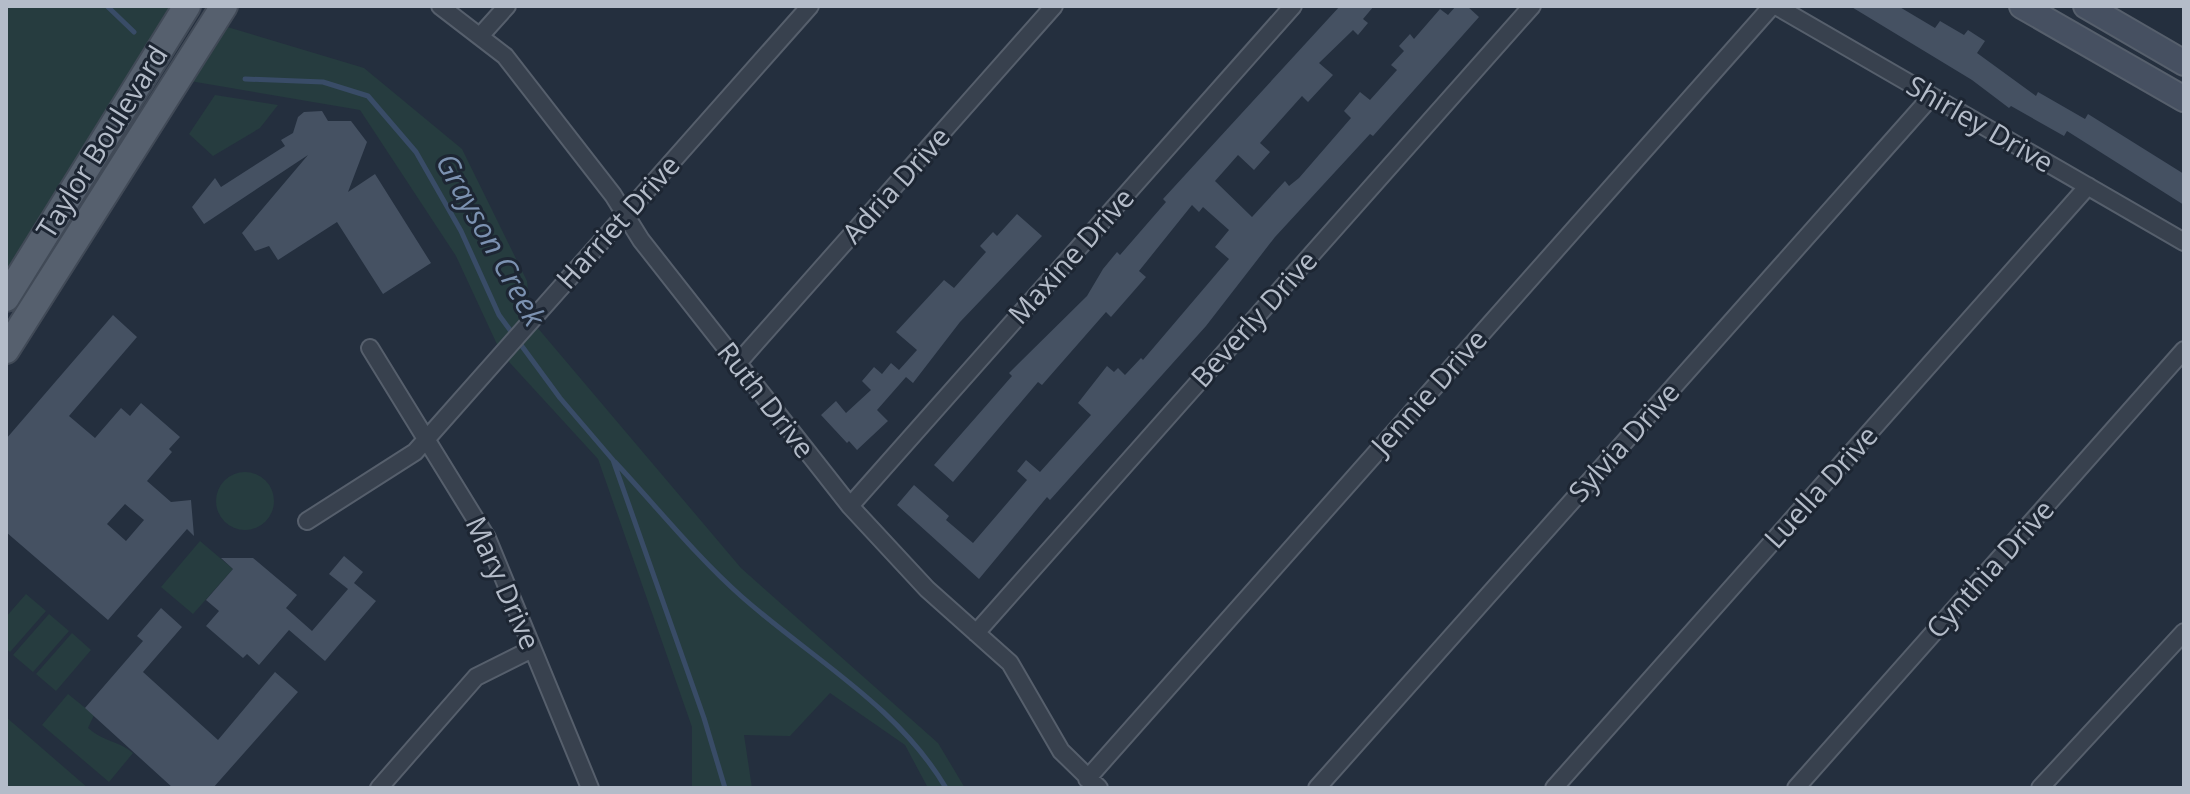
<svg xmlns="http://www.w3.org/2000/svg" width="2190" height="794" viewBox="0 0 2190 794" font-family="'Open Sans',sans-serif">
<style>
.green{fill:#263c3f}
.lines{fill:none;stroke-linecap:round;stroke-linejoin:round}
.stream{stroke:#394c67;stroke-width:5}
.building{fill:#455162;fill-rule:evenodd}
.minor-casing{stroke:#565f6c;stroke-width:20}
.secondary-casing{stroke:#565f6c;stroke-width:28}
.primary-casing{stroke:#414a57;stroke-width:30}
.minor{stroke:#38414e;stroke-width:16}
.secondary{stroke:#465061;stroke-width:24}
.primary{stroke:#56606e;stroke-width:26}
.labels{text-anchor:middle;stroke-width:6;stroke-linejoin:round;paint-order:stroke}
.street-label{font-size:28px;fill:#b4bcc9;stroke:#1d2633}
.water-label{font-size:30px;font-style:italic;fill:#7c92b1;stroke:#1d2633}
</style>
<rect width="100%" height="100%" fill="#242f3e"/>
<path class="green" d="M 6,6 L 187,6 L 6,298 Z
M 214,23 L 364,68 L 462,149 L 527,281 L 531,320 L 741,568 L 938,743 L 965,788 L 928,788 L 905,745 L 830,693 L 790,736 L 744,735 L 752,788 L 692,788 L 692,727 L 598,459 L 501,353 L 456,256 L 360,110 L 178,79 Z
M 215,95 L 278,105 L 260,128 L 213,156 L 189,134 Z
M216 501a29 29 0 1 1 58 0a29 29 0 1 1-58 0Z
M 200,541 L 233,569 L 193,614 L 161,587 Z
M 26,594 L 46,611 L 10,652 L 6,649 L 6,617 Z
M 49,614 L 69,631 L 33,672 L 13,655 Z
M 72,633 L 91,650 L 56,691 L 36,674 Z
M 68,694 L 94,715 L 88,728 C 102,741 119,741 133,753 L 109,782 L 42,725 Z
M 6,717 L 88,788 L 6,788 Z"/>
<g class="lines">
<path class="stream" d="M 107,6 L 134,32
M 245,79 L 323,82 L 368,96 L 416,152 L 461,231 L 499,315 L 560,398 L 613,460 L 704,718 L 725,788
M 615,462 C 656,506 696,556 741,596 C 812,659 897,705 946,788"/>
</g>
<path class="building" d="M 1340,6 L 1374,6 L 1363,19 L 1368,23 L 1358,35 L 1353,30 L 1319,63 L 1333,75 L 1308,102 L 1302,96 L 1260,143 L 1270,152 L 1254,170 L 1238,155 L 1215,181 L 1252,217 L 1285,181 L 1289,186 L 1299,178 L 1351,118 L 1344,111 L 1360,92 L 1370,100 L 1397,70 L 1391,65 L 1404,51 L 1399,46 L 1410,34 L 1414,39 L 1440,9 L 1448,15 L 1456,6 L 1467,6 L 1479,17 L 1373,136 L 1370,134 L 1275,237 L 1206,326 L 1050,500 L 1047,497 L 979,579 L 897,505 L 914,485 L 949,516 L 946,520 L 973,543 L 1027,480 L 1017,471 L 1026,460 L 1040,472 L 1091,415 L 1078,403 L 1107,366 L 1114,372 L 1118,368 L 1125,375 L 1141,358 L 1143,360 L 1229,259 L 1215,247 L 1229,230 L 1203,207 L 1199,212 L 1192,205 L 1139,271 L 1146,277 L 1111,317 L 1106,312 L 1042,385 L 1038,382 L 953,482 L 934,465 L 1012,376 L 1009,373 L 1087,296 L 1103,269 L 1117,252 L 1120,255 L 1166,202 L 1163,199 Z
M 1850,6 L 1898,6 L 1935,28 L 1940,21 L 1964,35 L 1968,30 L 1985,41 L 1977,53 L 2036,96 L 2038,92 L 2085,119 L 2088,114 L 2184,174 L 2184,205 L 2067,131 L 2064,136 L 2011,106 L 2009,108 L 1972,80 Z
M 322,111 L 328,121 L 351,121 L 367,142 L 348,192 L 375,174 L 431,263 L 383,294 L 337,222 L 278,260 L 269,246 L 255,251 L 242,233 L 308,155 L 204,224 L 192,207 L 215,178 L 221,187 L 285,146 L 281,140 L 293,133 L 298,117 L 304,112 Z
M 1017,214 L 1042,236 L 960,322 L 913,383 L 906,377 L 877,410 L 888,421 L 857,450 L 849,441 L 847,443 L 821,415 L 836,401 L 846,413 L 871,390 L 862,381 L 874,367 L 882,374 L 891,363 L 899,370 L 917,350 L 896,332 L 944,280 L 954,288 L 986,252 L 980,246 L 993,232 L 997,236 Z
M 113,315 L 137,337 L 69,416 L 95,438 L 121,408 L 130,416 L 141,403 L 180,437 L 169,449 L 172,452 L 147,481 L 171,502 L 191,500 L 194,536 L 187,529 L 108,620 L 6,532 L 6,439 ZM 125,504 L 144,520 L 126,541 L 107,524 Z
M 344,556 L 363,572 L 354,583 L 376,601 L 325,661 L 289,630 L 259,665 L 247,654 L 243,658 L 206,626 L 219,611 L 206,600 L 233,569 L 221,558 L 253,558 L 297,595 L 286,608 L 312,631 L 348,589 L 329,574 Z
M 161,608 L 182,627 L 143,672 L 218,740 L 275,672 L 298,692 L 213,788 L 173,788 L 85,708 L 143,641 L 137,636 Z"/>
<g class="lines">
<defs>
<path id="minor" d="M 440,6 L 505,56 L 613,195 L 641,240 L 850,506 L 927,589 L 1010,663 L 1061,751 L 1099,788
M 1776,6 L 2184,242
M 481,35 L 507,6
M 370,348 L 487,538 L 590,788
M 737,364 L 1054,6
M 850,506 L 1293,6
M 307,521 L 415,452 L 810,6
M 976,633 L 1532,6
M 1087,779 L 1772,6
M 379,788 L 476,677 L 532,649
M 1317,788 L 1931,97
M 1554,788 L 2088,186
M 1796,788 L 2184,350
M 2040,788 L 2184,632"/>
<path id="secondary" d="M 2022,6 L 2184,99
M 2086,6 L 2184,63"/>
<path id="primary" d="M 6,298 L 187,6
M 6,350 L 224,6"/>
</defs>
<use href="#minor" class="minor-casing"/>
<use href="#secondary" class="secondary-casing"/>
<use href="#primary" class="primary-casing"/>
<use href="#minor" class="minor"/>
<use href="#secondary" class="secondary"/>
<use href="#primary" class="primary"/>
</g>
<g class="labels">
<g class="street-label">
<text transform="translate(1980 124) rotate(30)" y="10">Shirley Drive</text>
<text transform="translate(102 142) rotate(-58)" y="10">Taylor Boulevard</text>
<text transform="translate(896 185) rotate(-48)" y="10">Adria Drive</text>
<text transform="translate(618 222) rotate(-48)" y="10">Harriet Drive</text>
<text transform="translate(1071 256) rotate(-48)" y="10">Maxine Drive</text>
<text transform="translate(1254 319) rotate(-48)" y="10">Beverly Drive</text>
<text transform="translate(1429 392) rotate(-48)" y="10">Jennie Drive</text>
<text transform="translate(766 400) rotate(52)" y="10">Ruth Drive</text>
<text transform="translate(1624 442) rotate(-48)" y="10">Sylvia Drive</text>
<text transform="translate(1821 487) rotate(-48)" y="10">Luella Drive</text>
<text transform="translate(1990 569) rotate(-48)" y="10">Cynthia Drive</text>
<text transform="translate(503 583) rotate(66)" y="10">Mary Drive</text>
</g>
<g class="water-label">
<text transform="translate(490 240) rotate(61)" y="10">Grayson Creek</text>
</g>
</g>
<rect width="2190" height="794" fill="none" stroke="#b4bcc9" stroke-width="16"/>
</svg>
